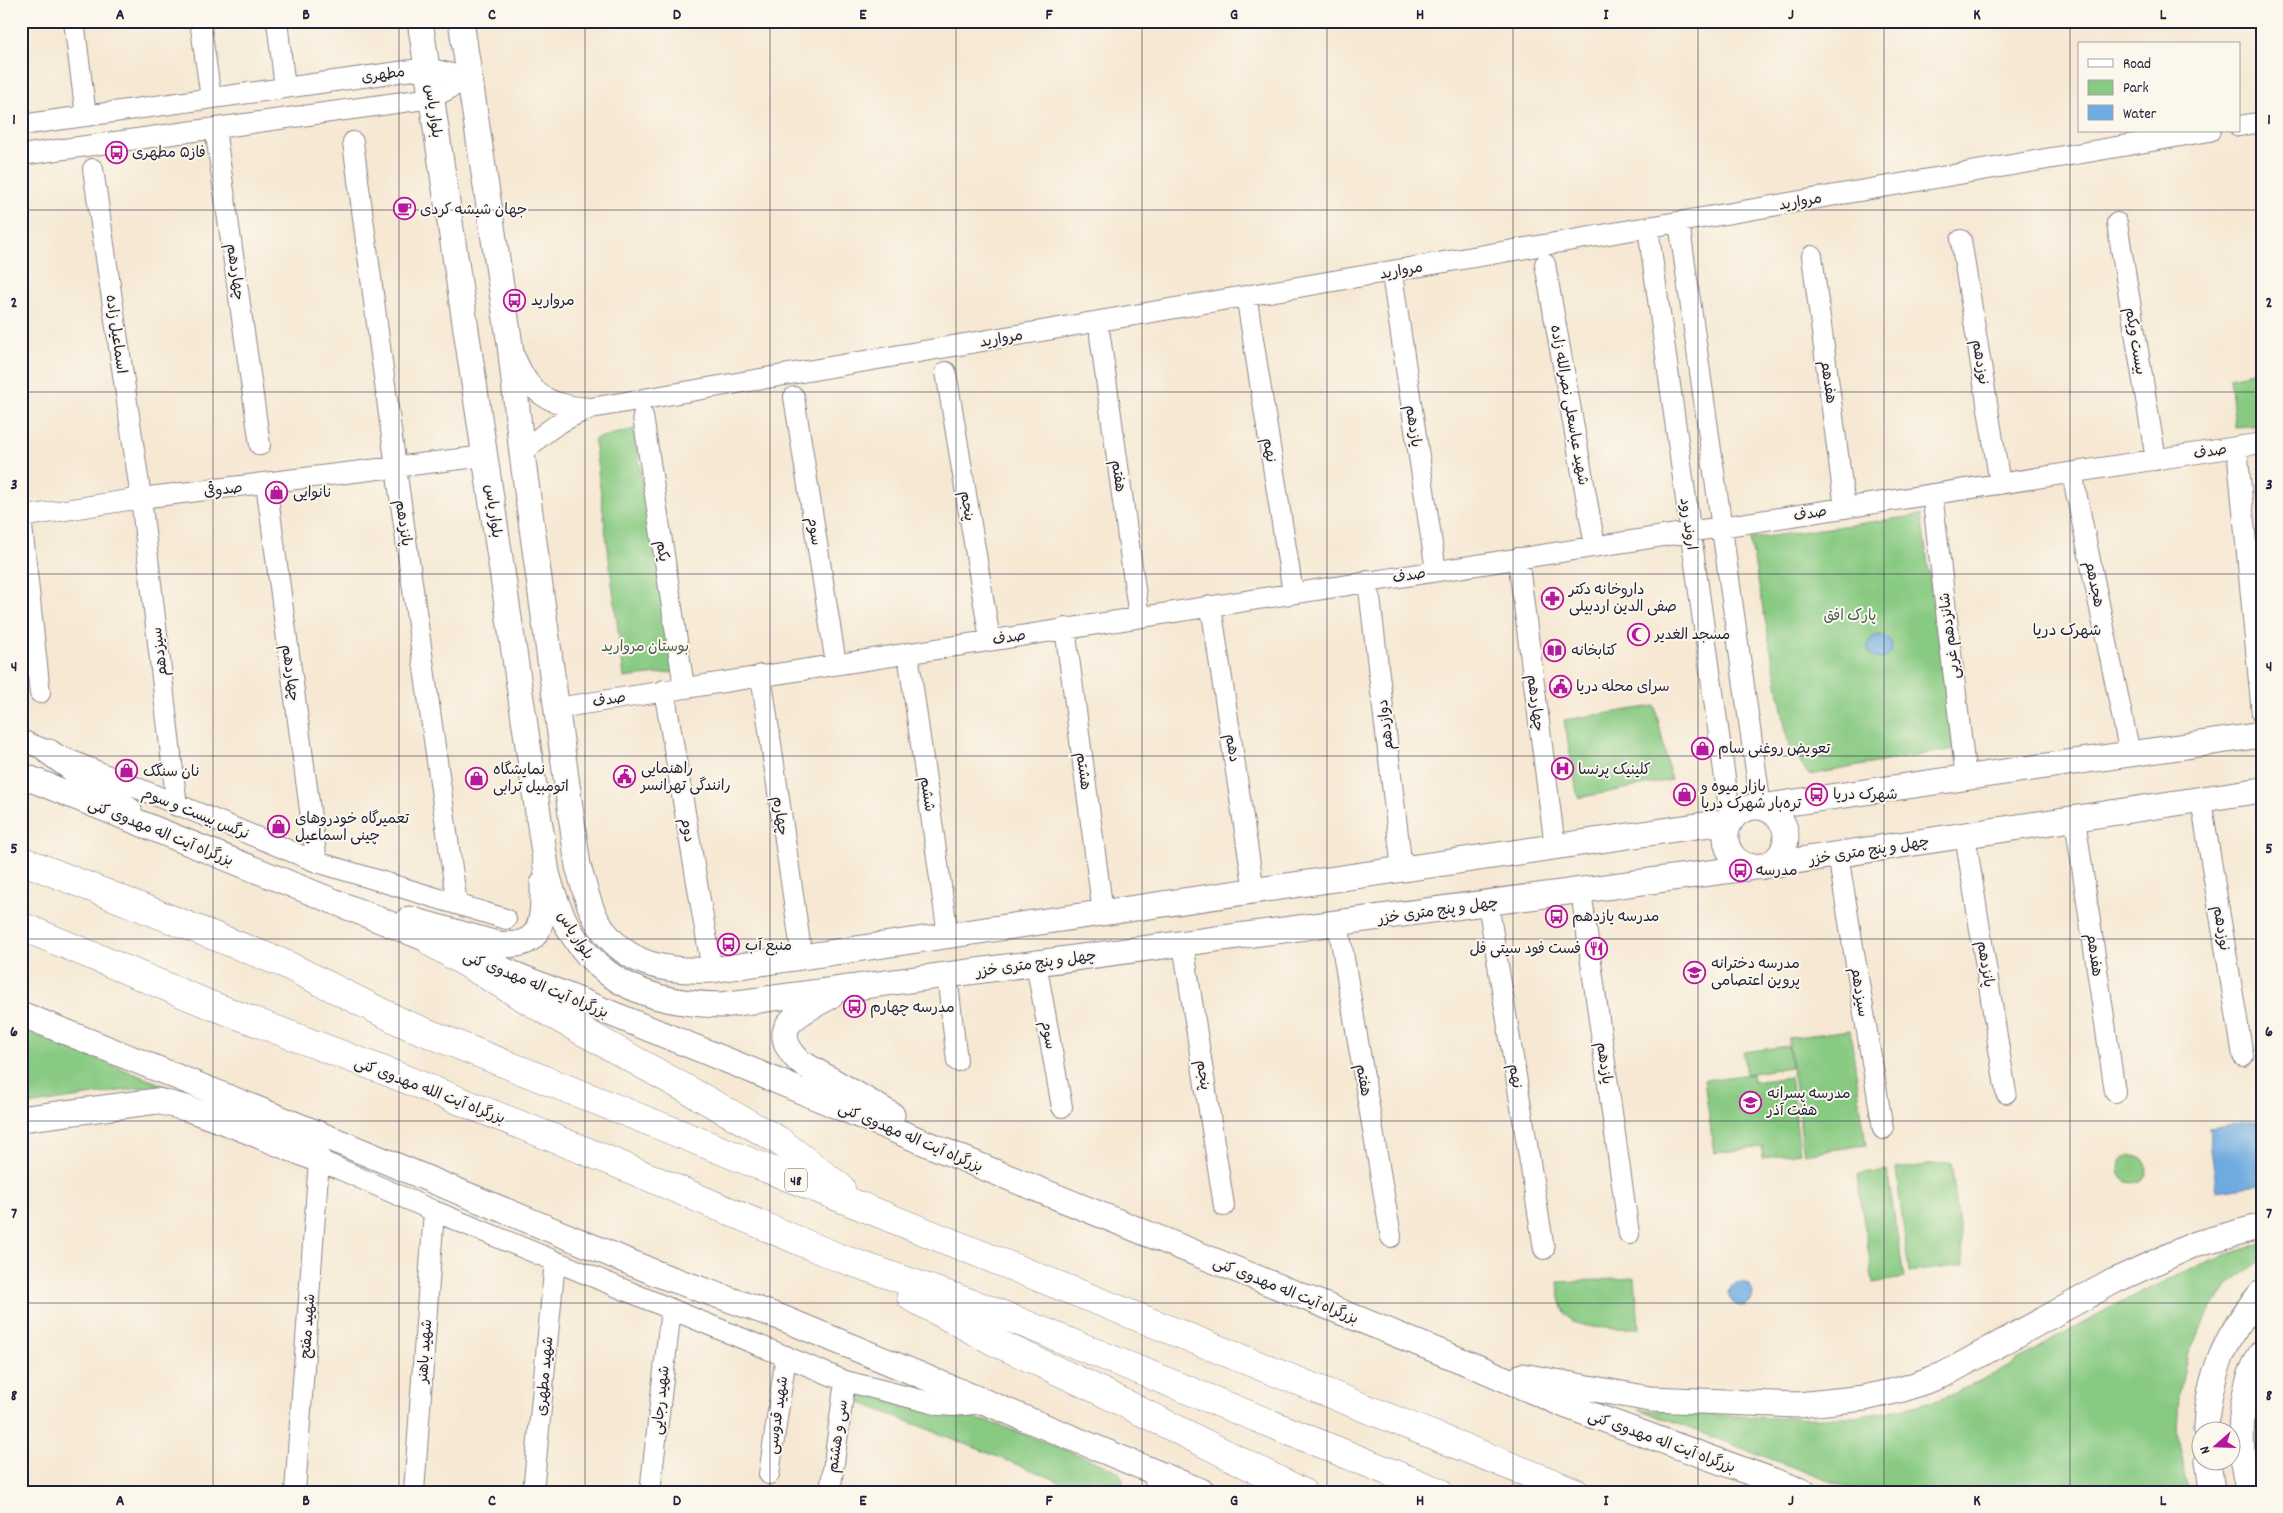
<svg xmlns="http://www.w3.org/2000/svg" width="2283" height="1513" viewBox="0 0 2283 1513" font-family="Dekko,'Playpen Sans Arabic',sans-serif">
<style>
.green{fill:#88ca82;stroke:#55765e}
.water{fill:#6eabe0;stroke:#48668e}
.lines{fill:none;stroke-linecap:round;stroke-linejoin:round}
.minor-casing{stroke:#8c8587;stroke-width:22}
.major-casing{stroke:#8c8587;stroke-width:27}
.highway-casing{stroke:#8c8587;stroke-width:29}
.minor{stroke:#fff;stroke-width:20}
.major{stroke:#fff;stroke-width:25}
.highway{stroke:#fff;stroke-width:28}
.grid{fill:none;stroke:#22223b;stroke-width:1;stroke-opacity:0.55}
.labels{text-anchor:middle;stroke-width:4;stroke-linejoin:round;paint-order:stroke}
.shield{fill:#fbf7ec;stroke:#636270;stroke-width:1}
.shield-label{font-size:14px;font-weight:bold;fill:#22223b}
.street-label{font-size:15px;fill:#22223b;stroke:#fbf7ec}
.poi-label{font-size:15px;fill:#22223b;stroke:#fbf7ec;text-anchor:start}
.park-label{font-size:15px;fill:#465d54;stroke:#fbf7ec}
.neighbourhood-label{font-size:16px;fill:#22223b;stroke:#fbf7ec}
.neatline{fill:none;stroke:#22223b;stroke-width:2}
.grid-label{font-size:16px;text-anchor:middle;font-weight:bold;fill:#22223b}
</style>
<rect width="100%" height="100%" fill="#fbf7ec"/>
<filter id="ink" filterUnits="userSpaceOnUse"><feTurbulence type="fractalNoise" baseFrequency=".02" numOctaves="2"/><feDisplacementMap in="SourceGraphic" scale="10" xChannelSelector="R" yChannelSelector="G"/><feConvolveMatrix kernelMatrix="1 2 1 2 8 2 1 2 1" color-interpolation-filters="sRGB"/></filter>
<filter id="wash" filterUnits="userSpaceOnUse"><feTurbulence type="fractalNoise" baseFrequency=".0096" numOctaves="4" result="noise"/><feDisplacementMap in="SourceGraphic" scale="20" xChannelSelector="R" yChannelSelector="G"/><feGaussianBlur stdDeviation="1.12" result="paint"/><feColorMatrix in="noise" values="0 0 0 0 0 0 0 0 0 0 0 0 0 0 0 0 0 1.4 0 .05"/><feComposite in="paint" operator="in"/></filter>
<g filter="url(#wash)">
<rect width="100%" height="100%" fill="#f6e8d3"/>
<path class="green" d="M 2262,370 L 2262,425 L 2235,427 L 2230,377 Z
M 634,429 L 674,672 L 624,678 L 594,439 Z
M 1921,515 L 1954,749 L 1809,775 L 1789,747 L 1750,539 Z
M 1655,706 L 1671,780 L 1578,798 L 1564,720 Z
M 21,1029 L 188,1095 L 139,1088 L 21,1106 Z
M 1850,1030 L 1866,1145 L 1804,1154 L 1788,1038 Z
M 1788,1046 L 1791,1067 L 1746,1074 L 1743,1052 Z
M 1752,1074 L 1753,1082 L 1790,1077 L 1800,1153 L 1763,1158 L 1762,1147 L 1714,1153 L 1704,1080 Z
M2119 1169a14 14 0 1 1 28 0a14 14 0 1 1-28 0Z
M 1951,1162 L 1964,1265 L 1909,1272 L 1896,1169 Z
M 1887,1170 L 1904,1278 L 1873,1283 L 1857,1175 Z
M 2262,1243 L 2262,1260 L 2229,1284 L 2209,1312 L 2188,1352 L 2179,1395 L 2177,1432 L 2189,1492 L 1859,1492 L 1638,1409 C 1739,1415 1857,1433 1953,1393 C 1997,1375 2037,1348 2079,1325 C 2138,1291 2198,1264 2262,1243 Z
M 1635,1278 L 1639,1328 C 1622,1328 1586,1330 1573,1321 C 1561,1314 1559,1294 1558,1282 Z
M 853,1386 L 999,1425 L 1084,1457 L 1118,1471 L 1123,1480 L 1123,1492 L 1087,1492 L 851,1399 Z
M 2262,1397 L 2262,1478 C 2254,1447 2253,1428 2262,1397 Z"/>
<path class="water" d="M1868 647a12 12 0 1 1 24 0a12 12 0 1 1-24 0Z
M 2262,1120 L 2262,1185 L 2217,1191 L 2208,1128 Z
M1729 1294a12 12 0 1 1 24 0a12 12 0 1 1-24 0Z"/>
</g>
<g filter="url(#ink)">
<g class="lines">
<defs>
<path id="minor" d="M 74,21 L 86,116
M 200,21 L 211,98
M 277,21 L 285,88
M 21,125 L 427,68 L 469,78
M 2239,126 L 2262,122
M 215,128 L 260,445
M 353,142 L 396,468 L 457,904
M 21,155 L 432,98 L 469,78
M 93,169 L 141,498 L 177,806
M 1679,222 L 1761,807
M 2117,223 L 2156,460
M 1648,228 L 1731,821
M 1961,240 L 2000,484
M 1812,256 L 1845,508
M 1545,264 L 1595,546
M 1393,281 L 1436,571
M 1248,307 L 1293,593
M 1100,336 L 1139,617
M 516,359 C 531,396 550,405 589,408
M 946,372 L 990,640
M 794,397 L 836,664
M 643,416 L 684,687
M 2237,447 L 2262,714
M 522,454 C 544,431 561,420 591,408 L 2210,131
M 2072,473 L 2130,754
M 266,483 L 317,862
M 1932,494 L 1966,778
M 21,517 L 141,498 L 485,456
M 21,517 L 40,693
M 1518,558 L 1555,847
M 1368,581 L 1402,869
M 1211,606 L 1254,891
M 1065,628 L 1103,913
M 908,653 L 948,935
M 761,675 L 802,957
M 664,690 L 712,970
M 557,708 L 2262,443
M 21,740 L 317,862 L 506,919
M 2201,800 L 2243,1056
M 2075,819 L 2115,1092
M 1965,835 L 2006,1093
M 1838,855 L 1883,1129
M 1581,891 L 1629,1234
M 1488,903 L 1544,1249
M 1338,923 L 1391,1237
M 1183,944 L 1224,1206
M 1036,963 L 1062,1107
M 947,975 L 957,1061
M 1151,1471 L 1160,1492
M 769,1474 L 786,1356
M 295,1492 L 319,1160 L 434,1211 L 845,1381 L 940,1405 L 953,1406 L 985,1403
M 414,1492 L 434,1211
M 533,1492 L 555,1261
M 650,1492 L 671,1309
M 830,1492 L 845,1381"/>
<path id="major" d="M 420,21 L 547,873 C 571,966 628,1004 722,1005 L 1762,866 L 2262,790
M 461,21 L 510,345 L 522,454 L 578,866 C 584,885 588,907 599,924 C 626,966 666,972 712,970 L 1731,821
M 49,752 L 129,810
M 21,775 L 746,1068 L 990,1170 L 1482,1369 L 1567,1406 L 1804,1492
M 1761,807 L 2262,735
M1726 837a30 30 0 1 1 60 0a30 30 0 1 1-60 0Z
M 409,919 L 497,944 C 544,950 543,920 543,884
M 831,996 C 800,1013 764,1026 800,1062 L 892,1115
M 21,1014 L 344,1144 L 663,1276 L 782,1318 L 1203,1492
M 21,1119 L 157,1101 L 186,1108 L 228,1123 L 319,1160
M 1522,1376 L 1650,1399 L 1798,1405 L 1864,1398 L 1903,1389 L 1943,1375 L 2114,1281 L 2195,1244 L 2262,1226
M 2206,1430 C 2207,1379 2227,1331 2262,1292
M 2208,1460 L 2212,1492
M 2249,1492 C 2237,1449 2237,1391 2262,1352"/>
<path id="highway" d="M 21,860 L 285,964 L 403,1023 L 1575,1492
M 21,926 L 203,1002 L 385,1071 L 613,1162 L 837,1257 L 988,1309 L 1439,1492
M 432,943 L 550,1013 L 778,1140 L 841,1188
M 911,1297 L 993,1341 L 1088,1385 L 1302,1492"/>
</defs>
<use href="#minor" class="minor-casing"/>
<use href="#major" class="major-casing"/>
<use href="#highway" class="highway-casing"/>
<use href="#minor" class="minor"/>
<use href="#major" class="major"/>
<use href="#highway" class="highway"/>
</g>
</g>
<path class="grid" d="M 213,21 L 213,1492M 399,21 L 399,1492M 585,21 L 585,1492M 770,21 L 770,1492M 956,21 L 956,1492M 1142,21 L 1142,1492M 1327,21 L 1327,1492M 1513,21 L 1513,1492M 1698,21 L 1698,1492M 1884,21 L 1884,1492M 2070,21 L 2070,1492M 21,210 L 2262,210M 21,392 L 2262,392M 21,574 L 2262,574M 21,756 L 2262,756M 21,939 L 2262,939M 21,1121 L 2262,1121M 21,1303 L 2262,1303"/>
<defs>
<symbol id="bus-ring" viewBox="-11 -11 22 22"><circle r="9.5" fill="#fbf7ec" stroke="#b5179e" stroke-width="1.5"/><path d="M-5-6H5V4H4V6H2V4H-2V6H-4V4H-5ZM-3.5-4V0h7V-4ZM-3.5 1.2v1.5H-2V1.2ZM2 1.2v1.5H3.5V1.2Z" fill="#b5179e"/></symbol>
<symbol id="cafe-ring" viewBox="-11 -11 22 22"><circle r="9.5" fill="#fbf7ec" stroke="#b5179e" stroke-width="1.5"/><path d="M-5.5-4.5H6V0H3Q3 3.5 0 3.5H-2.5Q-5.5 3.5-5.5 0ZM3-3.2v2h1.7v-2ZM-6 4.5H4V6H-6Z" fill="#b5179e"/></symbol>
<symbol id="shop-ring" viewBox="-11 -11 22 22"><circle r="9.5" fill="#fbf7ec" stroke="#b5179e" stroke-width="1.5"/><path d="M-5-2.5h2.3a2.7 3.5 0 0 1 5.4 0H5L5.5 6h-11ZM-1.5-2.5h3a1.5 2.3 0 0 0-3 0Z" fill="#b5179e"/></symbol>
<symbol id="pharmacy-ring" viewBox="-11 -11 22 22"><circle r="9.5" fill="#fbf7ec" stroke="#b5179e" stroke-width="1.5"/><path d="M-2-6h4v4h4v4h-4v4h-4v-4h-4v-4h4Z" fill="#b5179e"/></symbol>
<symbol id="mosque-ring" viewBox="-11 -11 22 22"><circle r="9.5" fill="#fbf7ec" stroke="#b5179e" stroke-width="1.5"/><path d="M3.5-4.9A6 6 0 1 0 3.5 4.9A5 5 0 1 1 3.5-4.9Z" fill="#b5179e"/></symbol>
<symbol id="library-ring" viewBox="-11 -11 22 22"><circle r="9.5" fill="#fbf7ec" stroke="#b5179e" stroke-width="1.5"/><path d="M-6-4Q-3-5.5-.7-3.5V5Q-3 3-6 4ZM6-4Q3-5.5 .7-3.5V5Q3 3 6 4Z" fill="#b5179e"/></symbol>
<symbol id="civic-ring" viewBox="-11 -11 22 22"><circle r="9.5" fill="#fbf7ec" stroke="#b5179e" stroke-width="1.5"/><path d="M-.6-6.5H3V-4.5H.6V-3L4-1V1h2V6H-6V1h2V-1L-.6-3ZM-1.2 2.5V6h2.4V2.5Z" fill="#b5179e"/></symbol>
<symbol id="hospital-ring" viewBox="-11 -11 22 22"><circle r="9.5" fill="#fbf7ec" stroke="#b5179e" stroke-width="1.5"/><path d="M-5-5h3v3.5h4V-5h3V5h-3V1.5h-4V5h-3Z" fill="#b5179e"/></symbol>
<symbol id="restaurant-ring" viewBox="-11 -11 22 22"><circle r="9.5" fill="#fbf7ec" stroke="#b5179e" stroke-width="1.5"/><path d="M-5-6h1v4h1v-4h1v4h1v-4h1v5L-1.5 .5V6h-2V.5L-5-1ZM5-6V6H3V1.5H1.5Q1.5-4 5-6Z" fill="#b5179e"/></symbol>
<symbol id="school-ring" viewBox="-11 -11 22 22"><circle r="9.5" fill="#fbf7ec" stroke="#b5179e" stroke-width="1.5"/><path d="M0-5L7-2L0 1L-7-2ZM-4 1L0 2.5L4 1V4Q0 6-4 4Z" fill="#b5179e"/></symbol>
</defs>
<g fill-rule="evenodd">
<use href="#bus-ring" x="104" y="140" width="25" height="25"/>
<use href="#cafe-ring" x="392" y="196" width="25" height="25"/>
<use href="#bus-ring" x="502" y="288" width="25" height="25"/>
<use href="#shop-ring" x="264" y="480" width="25" height="25"/>
<use href="#pharmacy-ring" x="1540" y="586" width="25" height="25"/>
<use href="#mosque-ring" x="1626" y="622" width="25" height="25"/>
<use href="#library-ring" x="1542" y="638" width="25" height="25"/>
<use href="#civic-ring" x="1548" y="674" width="25" height="25"/>
<use href="#shop-ring" x="1690" y="736" width="25" height="25"/>
<use href="#hospital-ring" x="1550" y="756" width="25" height="25"/>
<use href="#shop-ring" x="114" y="758" width="25" height="25"/>
<use href="#civic-ring" x="612" y="764" width="25" height="25"/>
<use href="#shop-ring" x="464" y="766" width="25" height="25"/>
<use href="#bus-ring" x="1804" y="782" width="25" height="25"/>
<use href="#shop-ring" x="1672" y="782" width="25" height="25"/>
<use href="#shop-ring" x="266" y="814" width="25" height="25"/>
<use href="#bus-ring" x="1728" y="858" width="25" height="25"/>
<use href="#bus-ring" x="1544" y="904" width="25" height="25"/>
<use href="#bus-ring" x="716" y="932" width="25" height="25"/>
<use href="#restaurant-ring" x="1584" y="936" width="25" height="25"/>
<use href="#school-ring" x="1682" y="960" width="25" height="25"/>
<use href="#bus-ring" x="842" y="994" width="25" height="25"/>
<use href="#school-ring" x="1738" y="1090" width="25" height="25"/>
</g>
<g class="labels">
<rect class="shield" x="785" y="1168.5" width="22" height="23" rx="4"/>
<g class="shield-label">
<text x="796" y="1185">48</text>
</g>
<g class="street-label">
<text transform="translate(383 74) rotate(-8)" y="5">مطهری</text>
<text transform="translate(434 111) rotate(82)" y="5">بلوار یاس</text>
<text transform="translate(1800 201) rotate(-10)" y="5">مروارید</text>
<text transform="translate(1401 270) rotate(-10)" y="5">مروارید</text>
<text transform="translate(236 272) rotate(82)" y="5">چهاردهم</text>
<text transform="translate(117 334) rotate(82)" y="5">اسماعیل زاده</text>
<text transform="translate(1001 338) rotate(-10)" y="5">مروارید</text>
<text transform="translate(2136 341) rotate(81)" y="5">بیست ویکم</text>
<text transform="translate(1981 362) rotate(81)" y="5">نوزدهم</text>
<text transform="translate(1829 382) rotate(82)" y="5">هفدهم</text>
<text transform="translate(1570 405) rotate(80)" y="5">شهید عباسعلی نصرالله زاده</text>
<text transform="translate(1414 426) rotate(82)" y="5">یازدهم</text>
<text transform="translate(1270 450) rotate(81)" y="5">نهم</text>
<text transform="translate(2210 451) rotate(-9)" y="5">صدف</text>
<text transform="translate(1119 476) rotate(82)" y="5">هفتم</text>
<text transform="translate(223 489) rotate(-7)" y="5">صدوقی</text>
<text transform="translate(968 506) rotate(81)" y="5">پنجم</text>
<text transform="translate(494 511) rotate(82)" y="5">بلوار یاس</text>
<text transform="translate(1810 513) rotate(-9)" y="5">صدف</text>
<text transform="translate(404 523) rotate(82)" y="5">پانزدهم</text>
<text transform="translate(1689 524) rotate(82)" y="5">اروند رود</text>
<text transform="translate(815 531) rotate(81)" y="5">سوم</text>
<text transform="translate(663 551) rotate(81)" y="5">یکم</text>
<text transform="translate(1409 575) rotate(-9)" y="5">صدف</text>
<text transform="translate(2095 584) rotate(78)" y="5">هجدهم</text>
<text transform="translate(1949 636) rotate(-97)" y="5">شانزدهم غربی</text>
<text transform="translate(1009 637) rotate(-9)" y="5">صدف</text>
<text transform="translate(159 652) rotate(-97)" y="5">سیزدهم</text>
<text transform="translate(291 673) rotate(82)" y="5">چهاردهم</text>
<text transform="translate(609 699) rotate(-9)" y="5">صدف</text>
<text transform="translate(1536 703) rotate(83)" y="5">چهاردهم</text>
<text transform="translate(1385 725) rotate(-97)" y="5">دوازدهم</text>
<text transform="translate(1233 748) rotate(81)" y="5">دهم</text>
<text transform="translate(1084 771) rotate(82)" y="5">هشتم</text>
<text transform="translate(928 794) rotate(82)" y="5">ششم</text>
<text transform="translate(196 813) rotate(22)" y="5">نرگس بیست و سوم</text>
<text transform="translate(781 816) rotate(82)" y="5">چهارم</text>
<text transform="translate(688 830) rotate(80)" y="5">دوم</text>
<text transform="translate(161 832) rotate(22)" y="5">بزرگراه آیت اله مهدوی کنی</text>
<text transform="translate(1869 850) rotate(-9)" y="5">چهل و پنج متری خزر</text>
<text transform="translate(1438 910) rotate(-8)" y="5">چهل و پنج متری خزر</text>
<text transform="translate(2222 928) rotate(81)" y="5">نوزدهم</text>
<text transform="translate(576 935) rotate(57)" y="5">بلوار یاس</text>
<text transform="translate(2095 955) rotate(82)" y="5">هفدهم</text>
<text transform="translate(1036 963) rotate(-8)" y="5">چهل و پنج متری خزر</text>
<text transform="translate(1986 964) rotate(81)" y="5">پانزدهم</text>
<text transform="translate(536 984) rotate(22)" y="5">بزرگراه آیت اله مهدوی کنی</text>
<text transform="translate(1860 992) rotate(81)" y="5">سیزدهم</text>
<text transform="translate(1049 1035) rotate(80)" y="5">سوم</text>
<text transform="translate(1605 1063) rotate(82)" y="5">یازدهم</text>
<text transform="translate(1204 1075) rotate(81)" y="5">پنجم</text>
<text transform="translate(1516 1076) rotate(81)" y="5">نهم</text>
<text transform="translate(1364 1080) rotate(80)" y="5">هفتم</text>
<text transform="translate(430 1090) rotate(21)" y="5">بزرگراه آیت الله مهدوی کنی</text>
<text transform="translate(911 1137) rotate(23)" y="5">بزرگراه آیت اله مهدوی کنی</text>
<text transform="translate(1286 1290) rotate(22)" y="5">بزرگراه آیت اله مهدوی کنی</text>
<text transform="translate(307 1326) rotate(-86)" y="5">شهید مفتح</text>
<text transform="translate(424 1351) rotate(-86)" y="5">شهید باهنر</text>
<text transform="translate(544 1376) rotate(-85)" y="5">شهید مطهری</text>
<text transform="translate(660 1400) rotate(-84)" y="5">شهید رجایی</text>
<text transform="translate(777 1415) rotate(-82)" y="5">شهید قدوسی</text>
<text transform="translate(837 1436) rotate(-82)" y="5">سی و هشتم</text>
<text transform="translate(1662 1441) rotate(20)" y="5">بزرگراه آیت اله مهدوی کنی</text>
</g>
<g class="poi-label">
<text x="132" y="157">فاز۵ مطهری</text>
<text x="420" y="214">جهان شیشه کردی</text>
<text x="531" y="305">مروارید</text>
<text x="293" y="497">نانوایی</text>
<text x="1569" y="594">داروخانه دکتر<tspan x="1569" dy="17">صفی الدین اردبیلی</tspan></text>
<text x="1655" y="639">مسجد الغدیر</text>
<text x="1571" y="655">کتابخانه</text>
<text x="1576" y="691">سرای محله دریا</text>
<text x="1718" y="753">تعویض روغنی سام</text>
<text x="641" y="773">راهنمایی<tspan x="641" dy="17">رانندگی تهرانسر</tspan></text>
<text x="493" y="774">نمایشگاه<tspan x="493" dy="17">اتومبیل ترابی</tspan></text>
<text x="1578" y="774">کلینیک پرنسا</text>
<text x="143" y="776">نان سنگک</text>
<text x="1701" y="791">بازار میوه و<tspan x="1701" dy="17">تره‌بار شهرک دریا</tspan></text>
<text x="1833" y="799">شهرک دریا</text>
<text x="295" y="823">تعمیرگاه خودروهای<tspan x="295" dy="17">چینی اسماعیل</tspan></text>
<text x="1756" y="875">مدرسه</text>
<text x="1572" y="921">مدرسه یازدهم</text>
<text x="745" y="950">منبع آب</text>
<text x="1581" y="953" text-anchor="end">فست فود سیتی فل</text>
<text x="1711" y="968">مدرسه دخترانه<tspan x="1711" dy="17">پروین اعتصامی</tspan></text>
<text x="870" y="1012">مدرسه چهارم</text>
<text x="1767" y="1098">مدرسه پسرانه<tspan x="1767" dy="17">هفت آذر</tspan></text>
</g>
<g class="park-label">
<text x="1850" y="620">پارک افق</text>
<text x="645" y="651">بوستان مروارید</text>
</g>
<g class="neighbourhood-label">
<text x="2067" y="635">شهرک دریا</text>
</g>
</g>
<rect width="2283" height="1513" fill="none" stroke="#fbf7ec" stroke-width="55"/>
<rect x="2078" y="42" width="162" height="90" fill="#fbf7ec" stroke="#a4a2a5"/>
<rect x="2088" y="59" width="25" height="8" fill="#ffffff" stroke="#a4a2a5"/>
<text x="2123" y="68" font-size="15" fill="#22223b">Road</text>
<rect x="2088" y="80" width="25" height="15" fill="#88ca82" stroke="#a4a2a5"/>
<text x="2123" y="92" font-size="15" fill="#22223b">Park</text>
<rect x="2088" y="105" width="25" height="15" fill="#6eabe0" stroke="#a4a2a5"/>
<text x="2123" y="118" font-size="15" fill="#22223b">Water</text>
<g transform="translate(2216 1446) rotate(250)"><circle r="24" fill="#fbf7ec" stroke="#a4a2a5"/>
<path d="M0-4L9 19L0 12L-9 19Z" fill="#b5179e"/>
<text y="-8" font-size="14" font-weight="bold" text-anchor="middle" fill="#22223b">N</text>
</g>
<rect x="28" y="28" width="2228" height="1458" class="neatline"/>
<g class="grid-label">
<text x="120" y="19">A</text>
<text x="306" y="19">B</text>
<text x="492" y="19">C</text>
<text x="677" y="19">D</text>
<text x="863" y="19">E</text>
<text x="1049" y="19">F</text>
<text x="1234" y="19">G</text>
<text x="1420" y="19">H</text>
<text x="1606" y="19">I</text>
<text x="1791" y="19">J</text>
<text x="1977" y="19">K</text>
<text x="2163" y="19">L</text>
<text x="14" y="124">1</text>
<text x="2269" y="124">1</text>
<text x="14" y="307">2</text>
<text x="2269" y="307">2</text>
<text x="14" y="489">3</text>
<text x="2269" y="489">3</text>
<text x="14" y="671">4</text>
<text x="2269" y="671">4</text>
<text x="14" y="853">5</text>
<text x="2269" y="853">5</text>
<text x="14" y="1036">6</text>
<text x="2269" y="1036">6</text>
<text x="14" y="1218">7</text>
<text x="2269" y="1218">7</text>
<text x="14" y="1400">8</text>
<text x="2269" y="1400">8</text>
<text x="120" y="1505">A</text>
<text x="306" y="1505">B</text>
<text x="492" y="1505">C</text>
<text x="677" y="1505">D</text>
<text x="863" y="1505">E</text>
<text x="1049" y="1505">F</text>
<text x="1234" y="1505">G</text>
<text x="1420" y="1505">H</text>
<text x="1606" y="1505">I</text>
<text x="1791" y="1505">J</text>
<text x="1977" y="1505">K</text>
<text x="2163" y="1505">L</text>
</g>
</svg>
